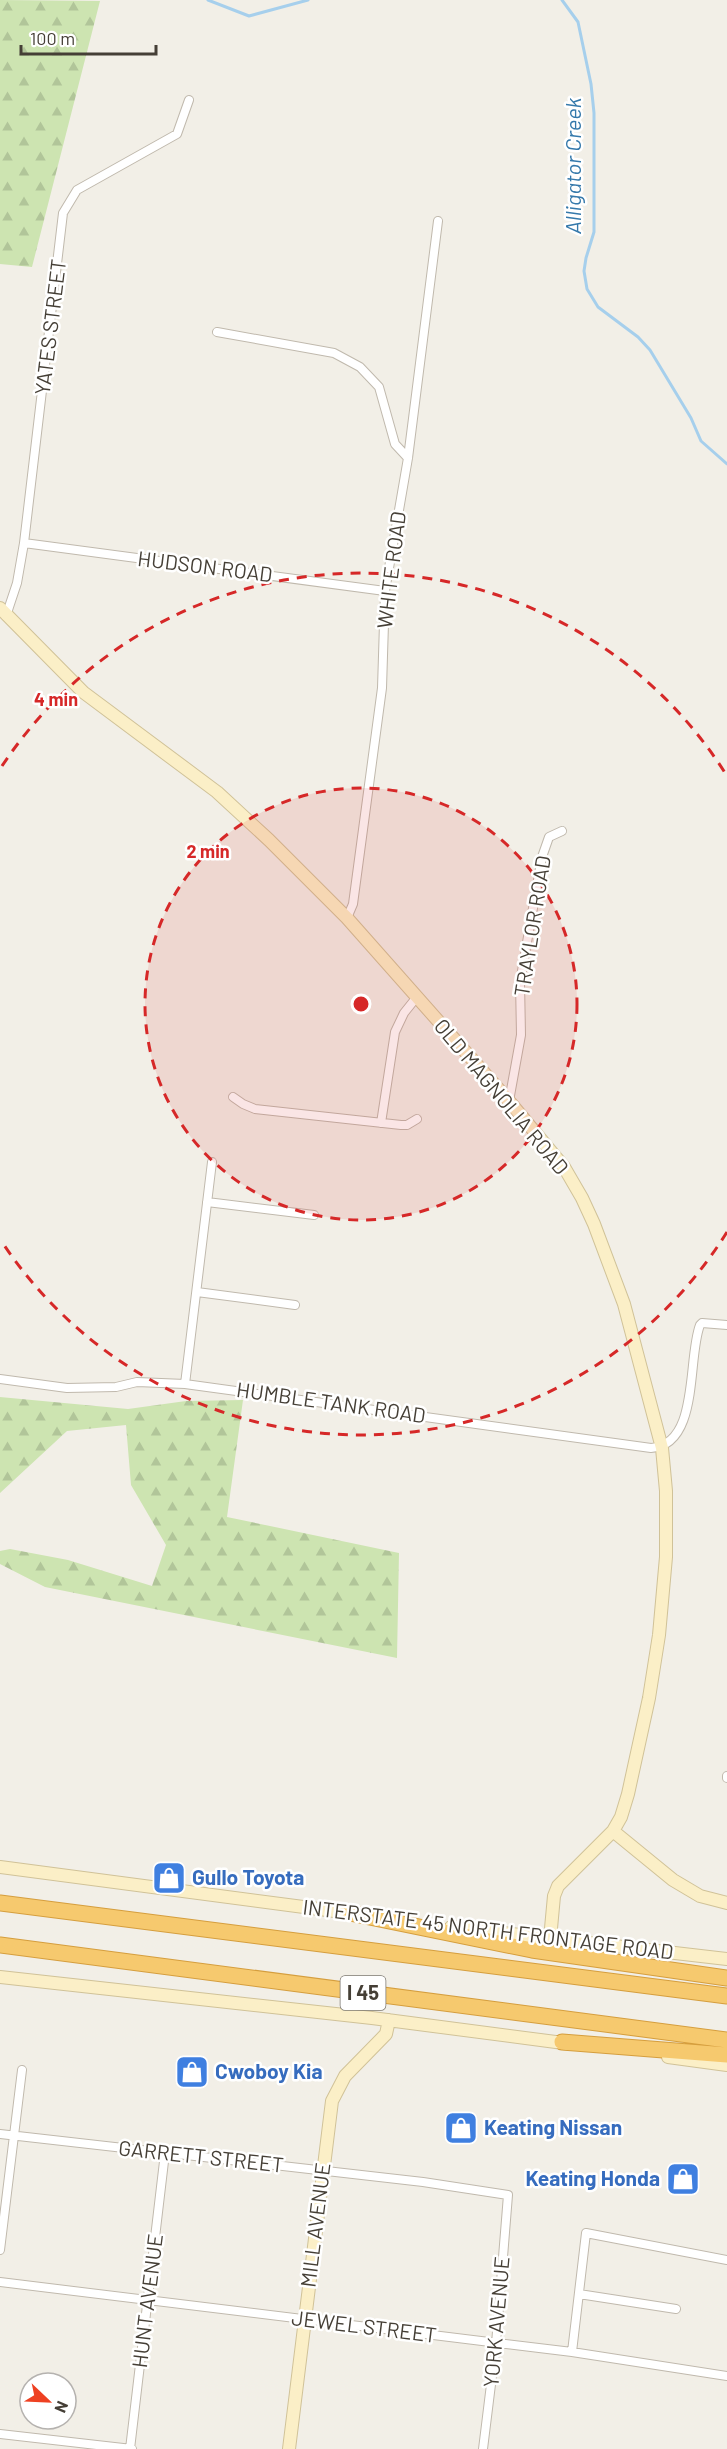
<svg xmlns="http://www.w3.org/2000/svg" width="727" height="2449" viewBox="0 0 727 2449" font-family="Barlow,sans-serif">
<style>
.forest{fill:url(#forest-firs)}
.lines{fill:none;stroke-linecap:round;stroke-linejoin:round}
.stream{stroke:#a6cfec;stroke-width:3}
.street-casing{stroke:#c0b9ad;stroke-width:10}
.secondary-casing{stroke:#d0c298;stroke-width:14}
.highway-casing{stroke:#d59e3e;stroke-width:17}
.street{stroke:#fff;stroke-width:8}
.secondary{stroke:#fbefc7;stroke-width:12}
.highway{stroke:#f6c96e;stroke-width:15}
.ring{fill:none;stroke:#d62828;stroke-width:3;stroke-dasharray:10 8}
.labels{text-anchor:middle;stroke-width:5;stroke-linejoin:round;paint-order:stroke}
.shield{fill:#fff;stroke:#7d7972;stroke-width:1.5}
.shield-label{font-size:20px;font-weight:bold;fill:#453f36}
.street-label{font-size:21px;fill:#453f36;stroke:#fff}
.shop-label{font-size:21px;font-weight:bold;fill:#366cbe;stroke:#fff;text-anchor:start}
.water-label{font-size:22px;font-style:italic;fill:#3579ab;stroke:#fff}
.centre{fill:#d62828;stroke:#fff;stroke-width:3}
.ring-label{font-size:18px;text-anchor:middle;font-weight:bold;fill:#d62828;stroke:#fff;stroke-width:5;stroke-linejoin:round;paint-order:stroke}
</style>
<defs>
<pattern id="forest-firs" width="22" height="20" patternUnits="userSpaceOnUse" patternTransform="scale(1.5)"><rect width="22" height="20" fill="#cde4b1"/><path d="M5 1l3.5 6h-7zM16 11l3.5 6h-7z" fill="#b1c599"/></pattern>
</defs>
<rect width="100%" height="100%" fill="#f2efe7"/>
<path class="forest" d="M 0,0 L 100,1 L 32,267 L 0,264 Z
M 0,1397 L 128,1409 L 186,1401 L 243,1400 L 227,1517 L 399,1553 L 397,1658 L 45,1587 L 0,1564 L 0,1551 L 10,1549 L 68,1560 L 152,1586 L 166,1545 L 131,1485 L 126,1425 L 67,1431 L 0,1493 Z"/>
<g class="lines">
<path class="stream" d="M 208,0 L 249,16 L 308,0
M 562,0 L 578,22 L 591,84 L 594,113 L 594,232 L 586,258 L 584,271 L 587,289 L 598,307 L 638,337 L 650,350 L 691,418 L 701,441 L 727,464"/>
<defs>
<path id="street" d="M 217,332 L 334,353 L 360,367 L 379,387 L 395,444 L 408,458
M 24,543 L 385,591
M 6,616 L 17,583 L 24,543 L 63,213 L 77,190 L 177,134 L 189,100
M 347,918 L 353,904 L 382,688 L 385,591 L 408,458 L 438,221
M 233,1097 L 243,1104 L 255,1109 L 401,1125 L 407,1125 L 417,1119
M 509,1101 L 521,1035 L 520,982 L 542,857 L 549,837 L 562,831
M 381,1123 L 395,1032 L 404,1013 L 416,998
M 207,1202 L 314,1215
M 197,1292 L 295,1305
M 0,1379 L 67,1388 L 116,1387 L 137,1382 L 185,1384 L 651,1448 C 700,1445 687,1358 700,1325 L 702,1323 L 727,1325
M 185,1384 L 212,1162
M 727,1778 L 727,1776
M 0,2134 L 423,2182 L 508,2195 L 496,2344 L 483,2449
M 0,2250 L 22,2070
M 0,2282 L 572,2352 L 727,2376
M 579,2294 L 676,2309
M 572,2352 L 586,2233 L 727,2260
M 0,2434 L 132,2449
M 130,2449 L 165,2153"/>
<path id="secondary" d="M 0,608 L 83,692 L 217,792 L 269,840 L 347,918 L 509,1101 L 564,1167 L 582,1198 L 594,1224 L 624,1304 L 662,1448 L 666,1491 L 666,1557 L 659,1635 L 649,1698 L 628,1794 L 621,1817 L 613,1831 L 673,1880 L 700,1896 L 727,1903
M 0,1867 L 357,1914
M 451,1927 L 727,1959
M 550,1939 L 554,1896 L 558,1886 L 613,1831
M 0,1977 L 372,2018 L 571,2044
M 668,2057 L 727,2065
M 289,2449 L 332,2101 L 345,2076 L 386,2034 L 389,2020"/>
<path id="highway" d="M 0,1903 L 727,1996
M 350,1913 L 532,1950 L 727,1978
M 0,1945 L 727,2040
M 562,2042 L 727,2055"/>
</defs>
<use href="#street" class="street-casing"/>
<use href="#secondary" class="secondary-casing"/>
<use href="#highway" class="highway-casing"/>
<use href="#street" class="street"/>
<use href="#secondary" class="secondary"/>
<use href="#highway" class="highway"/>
</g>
<circle cx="361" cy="1004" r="216" fill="#d62828" fill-opacity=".12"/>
<g class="ring">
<circle cx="361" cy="1004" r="216"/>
<path d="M727 1232A431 431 0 0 1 2 1242M2 766A431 431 0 0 1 727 776"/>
</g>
<defs>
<symbol id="shop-square" viewBox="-11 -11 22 22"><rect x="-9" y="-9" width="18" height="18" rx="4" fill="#3f7fe0" stroke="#fff"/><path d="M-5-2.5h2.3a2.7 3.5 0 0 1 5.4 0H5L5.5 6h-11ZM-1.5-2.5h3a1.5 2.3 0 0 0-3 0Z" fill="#fff"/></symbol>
</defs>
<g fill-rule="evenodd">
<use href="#shop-square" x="150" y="1859" width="38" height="38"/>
<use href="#shop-square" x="173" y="2053" width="38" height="38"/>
<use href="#shop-square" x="442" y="2109" width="38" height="38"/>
<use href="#shop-square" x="664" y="2160" width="38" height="38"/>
</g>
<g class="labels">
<rect class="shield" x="340.5" y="1976" width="45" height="34" rx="4.5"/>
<g class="shield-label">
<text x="363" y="2000">I 45</text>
</g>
<g class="street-label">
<text transform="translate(51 327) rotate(-83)" y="7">YATES STREET</text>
<text transform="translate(205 567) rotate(7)" y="7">HUDSON ROAD</text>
<text transform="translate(392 570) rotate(-83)" y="7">WHITE ROAD</text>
<text transform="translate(533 926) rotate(-81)" y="7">TRAYLOR ROAD</text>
<text transform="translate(501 1097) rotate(50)" y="7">OLD MAGNOLIA ROAD</text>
<text transform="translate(331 1403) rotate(8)" y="7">HUMBLE TANK ROAD</text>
<text transform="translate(488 1930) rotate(7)" y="7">INTERSTATE 45 NORTH FRONTAGE ROAD</text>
<text transform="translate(201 2157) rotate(6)" y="7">GARRETT STREET</text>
<text transform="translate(316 2225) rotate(-83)" y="7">MILL AVENUE</text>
<text transform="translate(148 2301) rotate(-83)" y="7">HUNT AVENUE</text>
<text transform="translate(497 2322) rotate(-85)" y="7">YORK AVENUE</text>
<text transform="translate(364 2327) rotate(7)" y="7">JEWEL STREET</text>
</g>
<g class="shop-label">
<text x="192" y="1885">Gullo Toyota</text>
<text x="215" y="2079">Cwoboy Kia</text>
<text x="484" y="2135">Keating Nissan</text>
<text x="660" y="2186" text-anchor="end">Keating Honda</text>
</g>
<g class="water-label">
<text transform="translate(573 166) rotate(-90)" y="8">Alligator Creek</text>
</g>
</g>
<circle cx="361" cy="1004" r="9" class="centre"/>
<g class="ring-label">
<text x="56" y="706">4 min</text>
<text x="208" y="858">2 min</text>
</g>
<g transform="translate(48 2401) rotate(113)"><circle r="28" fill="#ffffff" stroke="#b5b2af" stroke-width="1.5"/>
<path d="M0-4.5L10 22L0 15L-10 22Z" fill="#ee4122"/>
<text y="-9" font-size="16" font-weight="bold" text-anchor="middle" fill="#453f36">N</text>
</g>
<path d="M21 45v9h135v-9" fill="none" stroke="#453f36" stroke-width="3"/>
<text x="30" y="45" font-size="18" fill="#453f36" stroke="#ffffff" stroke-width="4.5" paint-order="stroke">100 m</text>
</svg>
